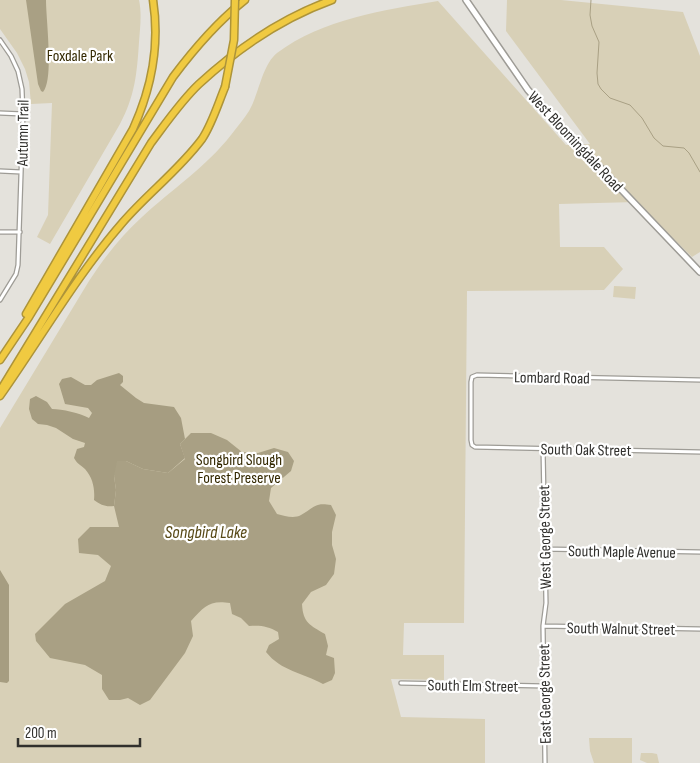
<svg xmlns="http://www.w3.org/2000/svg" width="700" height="763" viewBox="0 0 700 763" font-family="'Sofia Sans Condensed',sans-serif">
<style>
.green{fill:#d8d0b7}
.forest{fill:#a69d81}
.water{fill:#a9a084}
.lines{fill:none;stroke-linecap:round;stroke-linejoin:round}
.stream{stroke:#a9a084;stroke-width:1}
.street-casing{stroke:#9e9c96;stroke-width:5.5}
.secondary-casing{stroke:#9e9c96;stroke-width:8}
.highway-casing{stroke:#ad943a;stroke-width:9}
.street{stroke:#fff;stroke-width:3}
.secondary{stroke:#fff;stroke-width:5}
.highway{stroke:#f0ca41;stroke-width:6}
.highway-bridge-casing{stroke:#ad943a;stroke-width:9;stroke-linecap:butt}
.highway-bridge{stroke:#f0ca41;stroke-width:6}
.labels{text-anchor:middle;stroke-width:4.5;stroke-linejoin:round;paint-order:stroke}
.park-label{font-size:16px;fill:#332801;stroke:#fff}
.street-label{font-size:16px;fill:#31302d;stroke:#fff}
.water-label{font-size:18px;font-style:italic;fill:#574815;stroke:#fff}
</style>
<rect width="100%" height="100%" fill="#e4e2dc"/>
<path class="green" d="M 0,0 L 139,0 C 142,14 140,28 139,42 C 137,73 135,96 120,124 L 50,244 L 37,237 L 48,215 L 52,103 L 31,104 L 29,82 L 25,69 L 17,53 L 0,29 Z
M 507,0 L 561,0 L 683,12 L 700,56 L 700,252 L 692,257 L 636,202 L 559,204 L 560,247 L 604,247 L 623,269 L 604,290 L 467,291 L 464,623 L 404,623 L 403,655 L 444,655 L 444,680 L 391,679 L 401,717 L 485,719 L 485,763 L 0,763 L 0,428 L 89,281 C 104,258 121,236 142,217 C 171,190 206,167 231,135 C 237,127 244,119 249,111 C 259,94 262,65 277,53 C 323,19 383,10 438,1 L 566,145 L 590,144 L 506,31 Z
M 614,286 L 636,287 L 635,299 L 613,297 Z
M 589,738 L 632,738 L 632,763 L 594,763 L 590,751 Z
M 641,753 L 652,753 L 657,754 L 659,763 L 647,763 L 640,760 Z"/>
<path class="forest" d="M 119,373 L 123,376 L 123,382 L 120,385 L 136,398 L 144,403 L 174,407 L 181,418 L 185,439 L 180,444 L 185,458 L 168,473 L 143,469 L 126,461 L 114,476 L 116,490 L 114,506 C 105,507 101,505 94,500 C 95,489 93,478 85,469 C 80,464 78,465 74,458 L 77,449 L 84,447 L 85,443 L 73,439 L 56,428 L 47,425 L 38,424 L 32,419 L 29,409 L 30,399 L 36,396 L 47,402 L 52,409 C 62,409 80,413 89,418 L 92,413 L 88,408 L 65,404 L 59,384 L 62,379 L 71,377 L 85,385 L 91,385 L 97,380 Z
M 0,570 L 9,585 L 9,681 L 7,683 L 0,682 Z"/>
<path class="water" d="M 26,0 L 46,0 C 46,19 54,80 43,92 L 41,91 L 38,84 Z
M 191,433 L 211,433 L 227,440 L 242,452 L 258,453 L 274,448 L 288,452 L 294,461 L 291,471 L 271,488 L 269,501 L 277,514 C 285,516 294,519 301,515 C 314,508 314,502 331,505 L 336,515 L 332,532 L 332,545 L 336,559 L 334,574 L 326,585 L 311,592 L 302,604 C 303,623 310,625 325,634 L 328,646 L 326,655 L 334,658 L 335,673 L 332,680 L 323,684 C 303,673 281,671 266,652 L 269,645 L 279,639 L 278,632 C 268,626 260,625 249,626 L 241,618 L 232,614 L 230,603 C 209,600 205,606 191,621 L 193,636 L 185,653 L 150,700 L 140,705 L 128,698 L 120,700 L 109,700 L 102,689 L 102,675 L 85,665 L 50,658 L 36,641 L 35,634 L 65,604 L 105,581 L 111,566 L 98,555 L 79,553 L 78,539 L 90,527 L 119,527 L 114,506 L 116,490 L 114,476 L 117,461 L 126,461 L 143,469 L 168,473 L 185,459 L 180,444 Z"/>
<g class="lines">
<path class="stream" d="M 591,0 L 590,15 L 592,26 L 599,42 L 597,73 L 598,84 L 601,89 L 610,98 L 630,105 L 642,118 L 654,138 L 663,146 L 684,148 L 689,153 L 700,172"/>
<defs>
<path id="street" d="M 0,40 L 11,56 L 18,71 L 22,89 L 23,114 L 18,265 L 16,274 L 0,300
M 0,113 L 23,114
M 0,171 L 21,172
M 0,232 L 20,232
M 700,380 L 477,375 L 472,377 L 471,382 L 471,440 L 472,445 L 475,447 L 700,452
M 543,448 L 546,603 L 543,626 L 545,763
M 544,549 L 700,552
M 543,626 L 700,629
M 401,683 L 544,686"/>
<path id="secondary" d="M 466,0 L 528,90 L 554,119 L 700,272"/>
<path id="highway" d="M 26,314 L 133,129 C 152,87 160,46 153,0
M 0,360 L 29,317 L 173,77 C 194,49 217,22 245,0
M 0,391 L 151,143 C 166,123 181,101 199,84 C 238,48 282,18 332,0
M 0,396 C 41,338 76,276 123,222 C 148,193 179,170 202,139 C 212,124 218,104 225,87"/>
</defs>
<use href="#street" class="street-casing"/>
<use href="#secondary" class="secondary-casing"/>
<use href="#highway" class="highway-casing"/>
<use href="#street" class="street"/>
<use href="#secondary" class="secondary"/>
<use href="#highway" class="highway"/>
<defs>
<path id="highway-bridge" d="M 225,87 L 234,40 L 235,0"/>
</defs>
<use href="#highway-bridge" class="highway-bridge-casing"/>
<use href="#highway-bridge" class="highway-bridge"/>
</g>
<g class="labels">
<g class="park-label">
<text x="80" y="61">Foxdale Park</text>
<text x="239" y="465">Songbird Slough<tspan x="239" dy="18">Forest Preserve</tspan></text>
</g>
<g class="street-label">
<text transform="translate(22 133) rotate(-89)" y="6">Autumn Trail</text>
<text transform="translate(576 141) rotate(47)" y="6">West Bloomingdale Road</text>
<text transform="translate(552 377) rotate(1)" y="6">Lombard Road</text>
<text transform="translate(586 449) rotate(1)" y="6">South Oak Street</text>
<text transform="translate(544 537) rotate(-91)" y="6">West George Street</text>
<text transform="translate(622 551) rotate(1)" y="6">South Maple Avenue</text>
<text transform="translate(621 628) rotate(1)" y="6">South Walnut Street</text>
<text transform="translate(473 685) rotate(1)" y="6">South Elm Street</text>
<text transform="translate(544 694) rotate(-91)" y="6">East George Street</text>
</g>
<g class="water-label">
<text x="206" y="538">Songbird Lake</text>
</g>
</g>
<path d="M18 738v8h122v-8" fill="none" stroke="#31302d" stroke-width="2.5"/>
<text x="25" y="738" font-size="15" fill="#31302d" stroke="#ffffff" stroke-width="4" paint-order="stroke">200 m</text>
</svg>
